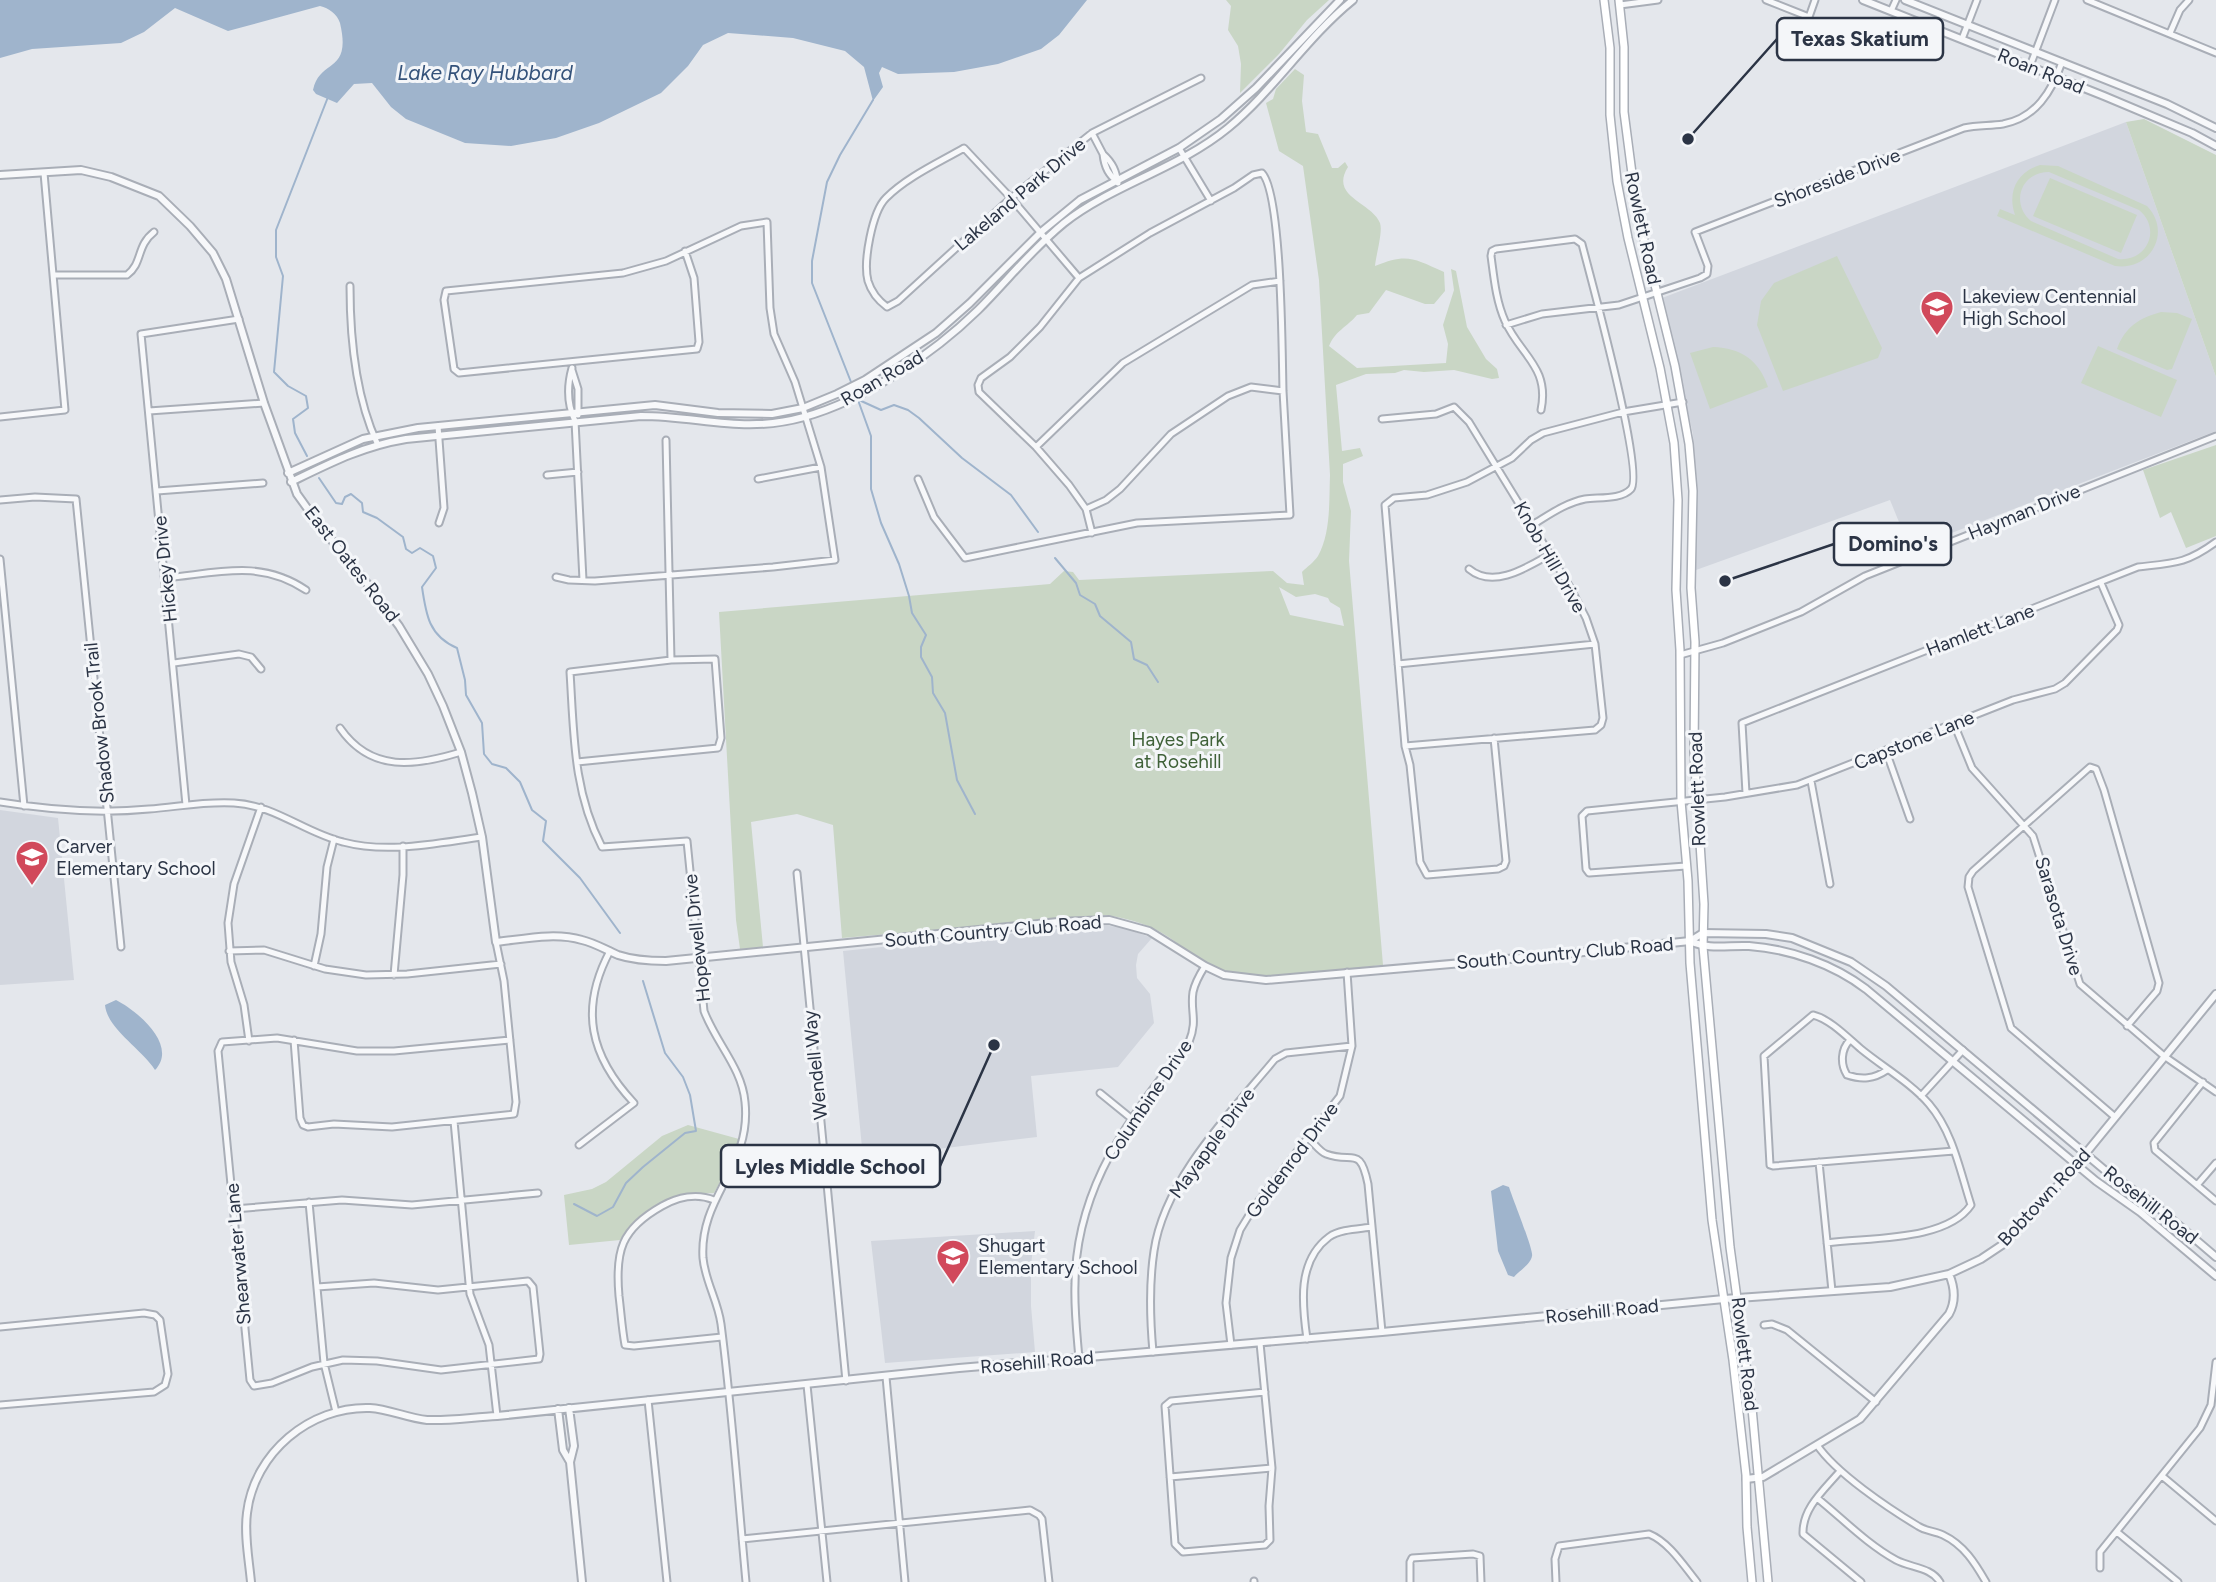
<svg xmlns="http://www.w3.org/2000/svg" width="2216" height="1582" viewBox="0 0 2216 1582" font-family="Figtree,sans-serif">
	<rect width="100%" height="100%" fill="#e4e7ec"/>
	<path fill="#d2d6de" d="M2126,122L2216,377V431L1910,549L1890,500L1696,570L1693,434L1662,298Z
		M0,810L58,818L74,980L0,985Z
		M1096,925L1122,927L1152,938L1138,954L1136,965L1137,978L1150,994L1154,1023L1118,1067L1031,1076L1037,1137L863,1158L843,951Z
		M1035,1231L1031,1265V1306L1035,1352L885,1363L871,1241Z"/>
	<path fill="#c9d6c5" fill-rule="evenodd" d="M1226,0H1329L1307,20L1279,54L1240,93L1241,64L1238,46L1228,30L1231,6Z
		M1295,69L1304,75L1302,101L1306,132L1318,134L1332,168H1338L1345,162L1348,167C1329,197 1372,202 1380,223C1383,232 1376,255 1375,266C1407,253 1413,258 1444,272L1445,291L1434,304H1425L1386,290L1369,313L1357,315C1346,328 1336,330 1329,346L1357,368L1446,363L1448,344L1443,325L1454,290L1451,269L1456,271L1467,327L1486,359L1497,369L1499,378L1492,379L1454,370L1424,372L1404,370L1395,373L1366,374L1336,385L1342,451L1360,448L1363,456L1343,464V482L1351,511L1349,561L1383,965C1337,969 1258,984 1217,968C1196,960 1181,944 1162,933C1145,923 1126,918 1106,915L842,938L833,825L797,814L751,822L763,947L740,949L736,920L719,612L1050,584L1064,571L1073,572L1079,580L1273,571L1287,583L1304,585L1302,572C1307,567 1314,562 1318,556C1331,533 1329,500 1330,475L1319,280L1303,166L1279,151L1266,103L1273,99L1276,89ZM1279,587L1296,597L1315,594L1328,598L1330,602L1340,608L1344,626L1290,615Z
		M2144,119L2216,155V377L2126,122Z
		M2040,165L2058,166L2147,206C2172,232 2151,271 2115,266L1997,216L2000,209L2015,215C2007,192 2017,172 2040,165ZM2049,172L2139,210C2162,229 2147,262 2118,259L2031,221C2010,203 2021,172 2049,172Z
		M2050,178L2137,215L2121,253L2033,216Z
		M1837,256L1882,348L1878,358L1783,391L1757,325L1761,301L1774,283Z
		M2161,312L2177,313L2192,319L2172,369L2167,370L2117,349C2125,327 2139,318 2161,312Z
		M2098,346L2177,380L2161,417L2081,383Z
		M1713,347C1741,348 1759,360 1768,387L1710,409L1690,353Z
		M2216,445V536L2186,548L2171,512L2160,518L2143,470Z
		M688,1125L739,1139L730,1165L714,1193C707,1194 699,1192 692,1193C664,1195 633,1216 620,1240L569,1245L564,1195L592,1189L606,1182L662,1136Z"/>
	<path fill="#9fb4cc" d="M0,0H1087L1059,35L1041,49L998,64L954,72L898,74L882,67L879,73L883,87L873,101L864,67L845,51L793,38L728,33L703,45L688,66L661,93L599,123L556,138L511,146L465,143L406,119L391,107L372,83L354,84L337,103L316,94L313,90C320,58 352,74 340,23C337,14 329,8 320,6L228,31L175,8L144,32L121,43L32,49L0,58Z
		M116,1000C136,1010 179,1045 155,1070C143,1050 107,1029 105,1005Z
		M1503,1185L1509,1187C1512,1197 1534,1251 1532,1256C1531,1264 1519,1271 1514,1277L1508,1275L1498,1251L1491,1191Z"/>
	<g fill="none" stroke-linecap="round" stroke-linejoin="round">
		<path stroke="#9fb4cc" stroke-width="2" d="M851,382L812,283V261L827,182L840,155L873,100
			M858,400L871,436V489L881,523L899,564L909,596L912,613L926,635L921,647V657L932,677L933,693L945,713L957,780L975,814
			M859,400L881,410L894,405L908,410L919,418L962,458L1011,495L1038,532
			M307,456L295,433L293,419L308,408L306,396L288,386L274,372L283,276L276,257V230L328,97
			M319,478L336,503L342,504L345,497L351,494L362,503L363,512L377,518L403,537L406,549L412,553L420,548L433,556L436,568L422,587C426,615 429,636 457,648L465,680L466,695L482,723L484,754L492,764L506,768L520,782L532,810L546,821L543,841L580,878L620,933
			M1055,558L1076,583L1080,595L1095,604L1100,616L1131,642L1134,659L1147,665L1158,682
			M574,1204L597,1216L613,1207L626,1183L643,1167L685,1133L696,1131L690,1095L683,1077L665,1053L643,981"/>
		<defs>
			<path id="minor" d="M1766,0L1809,17L1815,0
				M2087,0L2216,53
				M1620,5L1658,0
				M1891,11L1896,0
				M2170,33L2180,10L2189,0
				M1962,39L1977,0
				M2030,66L2055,0
				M1092,133L1103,154
				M1179,148L1211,201
				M1117,181C1108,175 1104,164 1103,154C1113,163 1116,171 1118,183
				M54,275H127C143,263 136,246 154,232
				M1079,278L1011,198L964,148C938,163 907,177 886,198C872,212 863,262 868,281C871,291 879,301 887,307L898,301L1011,198L1092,133L1201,78
				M350,286C350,338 355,395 377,443
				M1506,325L1542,314L1619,305L1700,278L1707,274L1708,266L1695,232L1964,128C1977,125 1990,126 2003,124C2036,118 2052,91 2062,62
				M572,368C567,386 567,404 575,421L583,580
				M572,370L578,389V415
				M149,411L264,403
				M0,417L65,410L44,173
				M1382,419L1436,414L1454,407L1469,422L1570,587L1586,618L1595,644L1603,718L1601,725L1595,730L1405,746
				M438,426L444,508L439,523
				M666,440L671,660
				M1036,447L1123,363L1252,285L1280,281
				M547,475L578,472
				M758,479L821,467
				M918,479L934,517L965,558L1137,523L1290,515C1288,474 1285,432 1283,391C1282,354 1282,194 1262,173L1253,175L1234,188L1150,233L1079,278L1040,327L1010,357L981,378L978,385L979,392L1036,447L1069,485L1086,509L1092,533
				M157,491L263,483
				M0,500L35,497L76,499L121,947
				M1086,509L1106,500L1120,489L1171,434L1228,396L1251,387L1283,391
				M1532,525C1549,515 1565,503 1585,499C1598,497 1621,500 1631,489C1645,473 1590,276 1582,244L1575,239L1496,249L1492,251L1491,256C1494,278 1496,301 1505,321C1520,355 1550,367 1541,410
				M0,559L24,806
				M1469,569C1493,589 1526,568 1549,555
				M556,577L569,580L595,581L773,567L835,560L821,467L795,382L774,334L770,308L767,222L741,226L666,261L623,273L446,291L444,300L454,369L459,373L697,349L699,342L694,278L685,251
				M166,578C218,573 260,559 306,590
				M1680,655L1723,643L1801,612L1865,576L2216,436
				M174,663L239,654L251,657L261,669
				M1398,664L1595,644
				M1954,724L1972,768L2033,836L2080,984L2164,1056L2216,1092
				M340,728C371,773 416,766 461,752
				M1494,738L1506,861L1504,866L1498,869L1427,875L1420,862L1410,765L1405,746L1385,505L1394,498L1427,495L1467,482L1512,458L1531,440L1543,433L1623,412L1683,402
				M1886,751L1910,819
				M577,762L718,748L721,738L715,659L671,660L570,672C574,734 573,791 602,847L687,841L704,1011C716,1043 742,1068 745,1102C752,1167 699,1196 703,1258C705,1281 718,1301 721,1324C732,1409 738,1496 746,1582
				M1811,781L1830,884
				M1746,793L1742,723L2138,567C2174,563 2186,564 2216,542
				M0,802C49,810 99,814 149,809C177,807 205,801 234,803C275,805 305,833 343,842C388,854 437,843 482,837
				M186,805L141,334L239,319
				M1686,866L1589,873L1586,869L1582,816L1587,811L1725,797L1797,785L2013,700L2055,689L2065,683L2117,630L2119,625L2101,583
				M797,873L846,1381
				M229,951L264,950L325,969L366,975L407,974L501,964
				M314,966L321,934L327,867L334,839
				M394,975L403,875V846
				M294,1040L300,1118L303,1125L308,1127L334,1124L392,1127L514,1114L516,1102L504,981L496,942
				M1850,1040C1841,1049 1840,1064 1847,1075C1862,1080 1874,1079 1887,1070
				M249,1041L244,1005L231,962L228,923L234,884L261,807
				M2203,1082L2154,1143L2155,1150L2216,1201
				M1100,1093L1132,1119
				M1921,1096L1963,1050
				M2115,1117L2011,1028L1968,887L1969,877L1973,871L2090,767L2096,769L2104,790L2159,983L2157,991L2127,1026
				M454,1121L470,1294L489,1345L497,1416
				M1308,1138C1314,1143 1320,1152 1326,1154C1353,1164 1360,1145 1368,1184L1382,1332
				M579,1145L634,1103C590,1056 579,1009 610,951
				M1819,1162L1832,1291
				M2197,1185L2216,1163
				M714,1200C697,1193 678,1197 662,1206C621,1229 615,1251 619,1296C621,1312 622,1329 625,1345L634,1346L722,1337
				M309,1202L324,1363L336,1412
				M234,1209L342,1200L412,1205L538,1193
				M1827,1243C1867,1237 1946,1242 1971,1205C1960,1171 1953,1132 1929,1104C1911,1083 1883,1067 1861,1049C1848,1038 1830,1019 1813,1015L1764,1056L1770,1165L1773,1166L1954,1151
				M317,1287L374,1283L438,1290L528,1281L533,1287L540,1354L539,1359L441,1370L377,1361L343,1360L312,1367L272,1383L254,1386L250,1380L218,1051L222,1042L277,1038L357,1051H394L510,1040
				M1764,1325L1772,1324L1787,1330L1876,1402
				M0,1327L144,1313L155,1315L160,1320L168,1374L165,1385L154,1392L0,1405
				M1307,1339C1302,1304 1297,1261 1329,1237C1340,1229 1359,1229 1372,1227
				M1260,1343L1272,1468L1269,1506L1270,1540L1265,1545L1183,1552L1175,1544L1165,1406L1171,1401L1265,1392
				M1231,1345L1226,1303L1231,1258L1240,1230L1254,1207L1340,1096L1352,1046L1347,972
				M1153,1352C1150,1319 1149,1284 1154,1251C1164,1180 1231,1112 1275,1059L1286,1053L1352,1046
				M1079,1359C1077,1334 1074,1309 1075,1284C1076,1185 1131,1116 1189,1042C1198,1020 1190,1011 1193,992C1195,982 1200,974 1205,966
				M886,1377L905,1582
				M807,1385L827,1582
				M648,1400L667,1582
				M1817,1445C1836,1473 1888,1508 1918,1526C1925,1531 1935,1531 1943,1535C1964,1545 1975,1563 1986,1582
				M1840,1471C1825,1489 1802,1508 1803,1534L1861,1582
				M2162,1476L2216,1521
				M1170,1477L1272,1468
				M1817,1498C1843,1519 1867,1544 1896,1560C1911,1568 1931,1567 1940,1582
				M2117,1532L2178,1582
				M742,1539L1030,1510L1039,1515L1042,1519L1049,1582
				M2100,1568V1552L2200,1428L2211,1405L2216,1362
				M1254,1581V1582
				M1410,1582V1562L1412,1558L1473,1554L1480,1556L1481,1582
				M1556,1582L1555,1559L1559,1546L1649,1534C1669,1542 1684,1566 1697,1582"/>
			<path id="tertiary" d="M1863,0L2104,96L2192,133L2216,146
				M1905,0L2167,104L2216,128
				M0,175L81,170L111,177L159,196L190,226L213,253L226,279L264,403L297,494L320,526L363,578L399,626L428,674L443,706L461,752L472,793L482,837L496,942C524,939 555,932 582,940C595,943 606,950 618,955C633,960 650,961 666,961L1058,922L1109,920L1149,931L1205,966L1224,975L1266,980L1565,954L1690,941L1703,933L1766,934L1792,938L1851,962L1886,986L2107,1172L2155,1205L2216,1257
				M288,473L363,439L418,428L655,405L718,413L772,414L803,408L837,394L865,380L936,333L970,303L1041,232L1080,200L1179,148L1221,119L1256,88L1340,0
				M291,482C330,463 363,446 406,439L641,416C700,416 743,434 804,417C865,400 933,354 978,310C1007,281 1032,249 1064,223C1114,184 1178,169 1228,128C1274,90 1307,37 1353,0
				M1690,941C1709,950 1728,945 1749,946C1790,949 1833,964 1866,989L2096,1181L2140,1212L2216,1276
				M569,1408L574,1446L570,1462L582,1582
				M558,1409L563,1450L570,1462
				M1746,1479L1763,1477L1860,1419L1949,1314C1956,1301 1955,1288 1949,1274L1981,1259L2002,1245L2018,1230L2077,1164L2216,994
				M251,1582C249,1560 244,1535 247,1513C254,1453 310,1406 370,1408C389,1409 407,1418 427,1420C450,1421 474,1417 497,1416L959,1368L1382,1332L1724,1299L1890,1287L1949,1274"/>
			<path id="secondary" d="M1604,0L1610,48V115L1617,181L1628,238L1660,368L1674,443L1678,500L1676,590L1680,650L1681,801L1688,881L1690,963L1712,1220L1733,1360L1746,1475L1747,1527L1752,1582
				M1619,0L1624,47V112L1637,212L1675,366L1689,444L1693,491L1691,588L1695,642L1694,752L1704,904L1703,947L1730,1247L1752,1408L1768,1582"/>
		</defs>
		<use href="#minor" stroke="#a9aeb7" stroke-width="9"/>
		<use href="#tertiary" stroke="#a9aeb7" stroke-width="10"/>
		<use href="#secondary" stroke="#a9aeb7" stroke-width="10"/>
		<use href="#minor" stroke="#f7f8fa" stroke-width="5"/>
		<use href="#tertiary" stroke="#f7f8fa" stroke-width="6"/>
		<use href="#secondary" stroke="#fff" stroke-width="7"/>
	</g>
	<defs>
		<symbol id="school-pin" viewBox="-11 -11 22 30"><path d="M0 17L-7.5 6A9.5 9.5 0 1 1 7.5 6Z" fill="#d1495b" stroke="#f4f6f9"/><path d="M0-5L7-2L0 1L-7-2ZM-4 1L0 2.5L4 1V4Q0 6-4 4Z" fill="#fff"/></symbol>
	</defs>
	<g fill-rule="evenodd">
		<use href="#school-pin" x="1918" y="288" width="38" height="52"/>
		<use href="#school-pin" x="13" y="838" width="38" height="52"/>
		<use href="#school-pin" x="934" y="1237" width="38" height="52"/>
	</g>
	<g text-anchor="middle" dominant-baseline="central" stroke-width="6" stroke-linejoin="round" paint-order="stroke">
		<g font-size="19" fill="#2b3445" stroke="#f4f6f9">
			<text transform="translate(2041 71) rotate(22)">Roan Road</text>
			<text transform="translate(1837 178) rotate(-21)">Shoreside Drive</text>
			<text transform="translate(1020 194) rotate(-40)">Lakeland Park Drive</text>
			<text transform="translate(1643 228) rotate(78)">Rowlett Road</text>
			<text transform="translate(882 378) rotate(-30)">Roan Road</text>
			<text transform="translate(2024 512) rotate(-22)">Hayman Drive</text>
			<text transform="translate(1550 557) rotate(60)">Knob Hill Drive</text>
			<text transform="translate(352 564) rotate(52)">East Oates Road</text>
			<text transform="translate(165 569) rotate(-96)">Hickey Drive</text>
			<text transform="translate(1980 630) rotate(-21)">Hamlett Lane</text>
			<text transform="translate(99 723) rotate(-96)">Shadow Brook Trail</text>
			<text transform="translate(1914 740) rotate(-22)">Capstone Lane</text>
			<text transform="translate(1697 789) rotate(-92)">Rowlett Road</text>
			<text transform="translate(2059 916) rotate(73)">Sarasota Drive</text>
			<text transform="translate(993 931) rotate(-5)">South Country Club Road</text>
			<text transform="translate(697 938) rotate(-96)">Hopewell Drive</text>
			<text transform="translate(1565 953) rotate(-5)">South Country Club Road</text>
			<text transform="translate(815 1065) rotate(-96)">Wendell Way</text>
			<text transform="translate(1148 1100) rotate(-56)">Columbine Drive</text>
			<text transform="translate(1212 1143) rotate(-54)">Mayapple Drive</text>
			<text transform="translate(1292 1160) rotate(-53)">Goldenrod Drive</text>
			<text transform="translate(2044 1197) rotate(-47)">Bobtown Road</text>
			<text transform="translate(2151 1205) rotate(38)">Rosehill Road</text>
			<text transform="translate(238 1254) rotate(-95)">Shearwater Lane</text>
			<text transform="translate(1602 1311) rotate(-6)">Rosehill Road</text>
			<text transform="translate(1745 1354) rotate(83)">Rowlett Road</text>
			<text transform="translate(1037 1362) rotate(-5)">Rosehill Road</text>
		</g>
		<g font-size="19" fill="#2b3445" stroke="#f4f6f9" text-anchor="start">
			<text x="1962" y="296">Lakeview Centennial<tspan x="1962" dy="22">High School</tspan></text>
			<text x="56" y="846">Carver<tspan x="56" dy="22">Elementary School</tspan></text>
			<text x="978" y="1245">Shugart<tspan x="978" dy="22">Elementary School</tspan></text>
		</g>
		<g font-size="19" fill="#3f6138" stroke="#f4f6f9">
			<text x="1178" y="739">Hayes Park<tspan x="1178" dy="22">at Rosehill</tspan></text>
		</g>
		<g font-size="21" font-style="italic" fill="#34527a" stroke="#f4f6f9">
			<text x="485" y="72">Lake Ray Hubbard</text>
		</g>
	</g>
	<path fill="none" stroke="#2b3445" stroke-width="2.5" d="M1688 139L1777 39M1725 581L1834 544M994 1045L940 1166"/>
	<g fill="#2b3445" stroke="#f4f6f9" stroke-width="2.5">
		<circle cx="1688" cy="139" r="7"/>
		<circle cx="1725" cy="581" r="7"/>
		<circle cx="994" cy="1045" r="7"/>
	</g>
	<g fill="#f4f6f9" stroke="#2b3445" stroke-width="2.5">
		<rect x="1777" y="18" width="166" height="42" rx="7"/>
		<rect x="1834" y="523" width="117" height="42" rx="7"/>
		<rect x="721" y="1145" width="219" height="42" rx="7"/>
	</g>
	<g font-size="21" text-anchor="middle" font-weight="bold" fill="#2b3445">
		<text x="1860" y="46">Texas Skatium</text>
		<text x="1893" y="551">Domino's</text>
		<text x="830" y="1174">Lyles Middle School</text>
	</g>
</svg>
